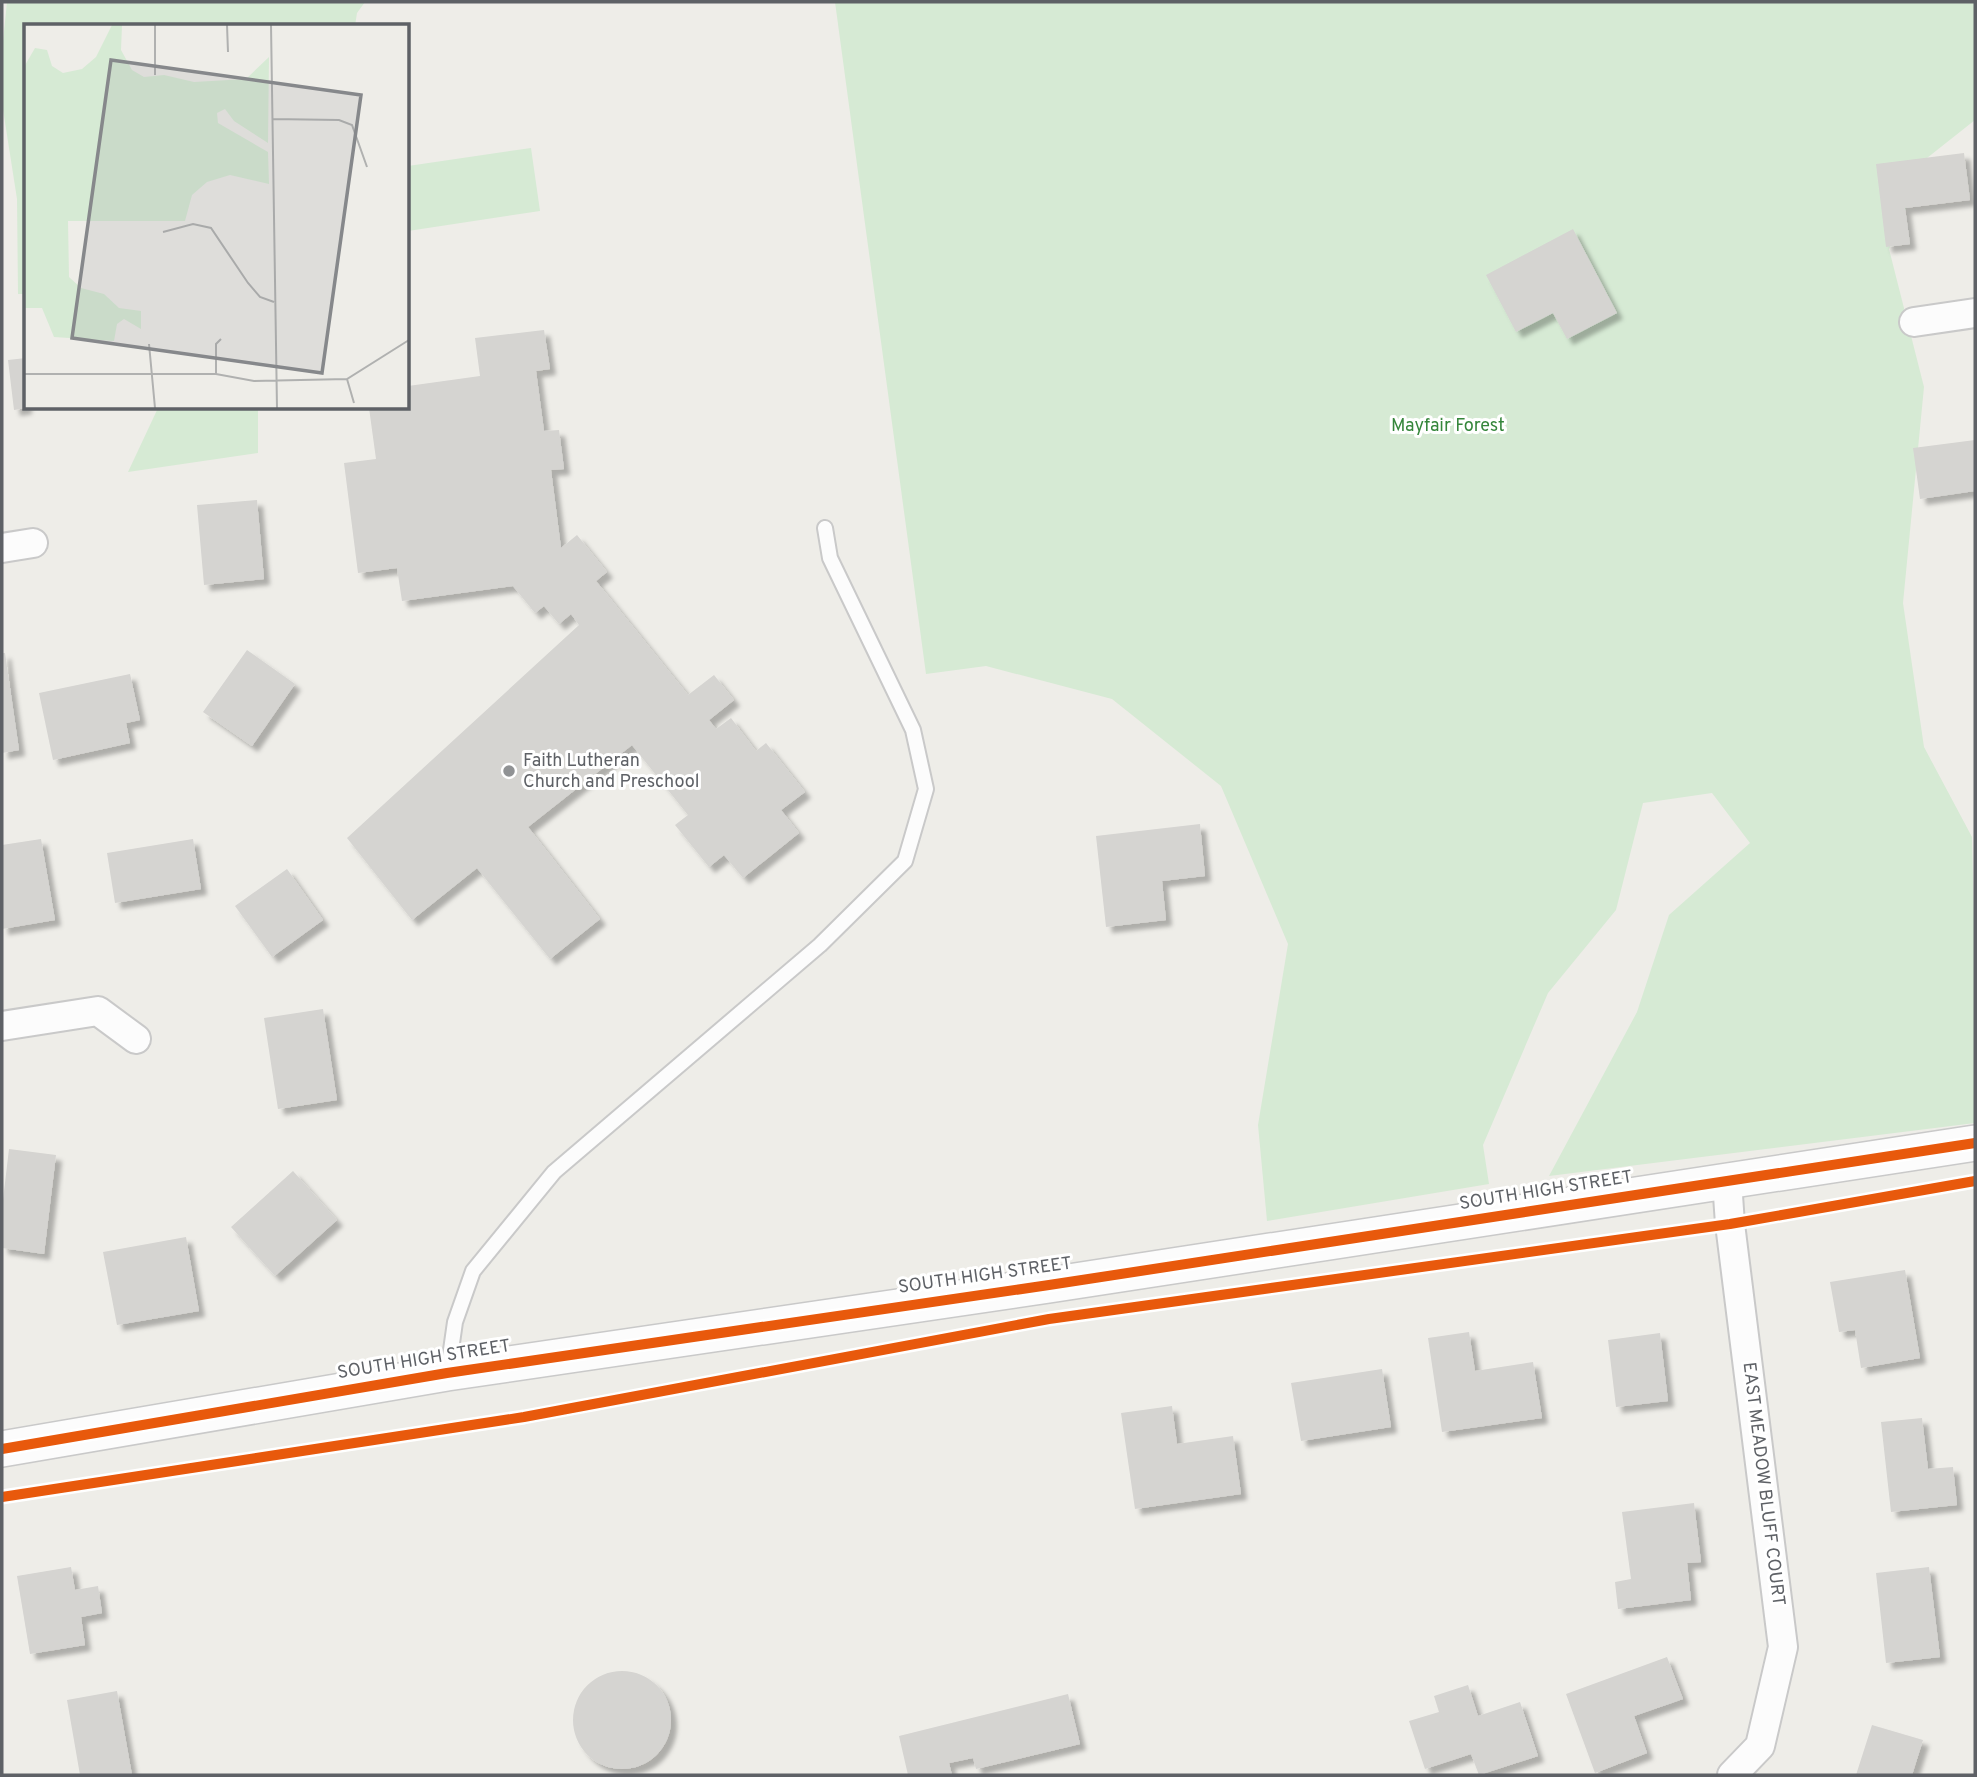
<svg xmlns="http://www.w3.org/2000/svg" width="1977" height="1777" viewBox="0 0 1977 1777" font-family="Overpass,sans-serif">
	<defs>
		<filter id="shadow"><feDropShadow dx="6" dy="6" stdDeviation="2" flood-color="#0004"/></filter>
	</defs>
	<rect width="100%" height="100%" fill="#eeede8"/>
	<path fill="#d6ead4" d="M7,2H365L357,13L355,26H26V294H18L17,199L2,103V51Z
		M835,2H1975V120L1927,158L1889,249L1924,387L1903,603L1924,747L1972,837L1975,960V1123L1549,1176L1637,1012L1669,915L1750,843L1712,793L1643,803L1616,910L1548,993L1483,1145L1489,1184L1267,1221L1258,1125L1288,944L1221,786L1112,699L986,666L926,674Z
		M531,148L540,211L408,231V166Z
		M158,408H258V453L128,472Z"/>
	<path fill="#d5d4d1" filter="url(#shadow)" d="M1964,153L1970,200L1905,208L1910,244L1886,247L1876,164Z
		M1573,229L1617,313L1567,339L1553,313L1516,332L1486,275Z
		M544,330L550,369L536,371L544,431L559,430L564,469L551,470L561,548L577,535L607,572L596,581L688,695L714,675L734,700L709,720L716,729L731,718L756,751L766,743L805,792L781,810L799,833L743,878L724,855L709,867L675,825L688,815L632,745L528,827L600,919L550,959L477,868L412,920L347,838L579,625L571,614L559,624L544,606L535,613L513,586L402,601L397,568L358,573L344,463L376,459L369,408H408V386L480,376L475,338Z
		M26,358V408L14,410L8,360Z
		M1975,440V491L1920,499L1913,448Z
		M257,500L264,579L204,585L197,505Z
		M247,650L295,684L252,746L203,712Z
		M2,653H5L19,750L2,753Z
		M130,674L140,720L126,723L130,743L53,760L39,693Z
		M1200,824L1205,876L1162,881L1166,920L1106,927L1096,836Z
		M41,839L55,920L2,929V845Z
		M193,839L201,889L115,903L107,853Z
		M287,869L323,920L272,957L235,906Z
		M323,1009L337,1100L278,1109L264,1018Z
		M9,1149L56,1155L44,1254L2,1248V1208Z
		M293,1171L337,1220L275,1276L231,1227Z
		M186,1237L199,1311L117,1325L103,1252Z
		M1905,1270L1920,1358L1861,1368L1855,1330L1839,1332L1830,1282Z
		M1469,1332L1475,1371L1533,1362L1542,1418L1442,1432L1428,1338Z
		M1660,1333L1668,1401L1616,1407L1608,1340Z
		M1382,1369L1391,1427L1301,1441L1291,1383Z
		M1172,1406L1177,1444L1233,1436L1241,1494L1135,1509L1121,1413Z
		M1922,1418L1928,1469L1953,1467L1957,1505L1891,1512L1881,1422Z
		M1694,1503L1701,1562L1687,1563L1691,1600L1618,1609L1615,1582L1631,1579L1622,1512Z
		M71,1567L75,1590L98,1586L102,1613L81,1617L85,1645L30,1654L17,1576Z
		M1929,1567L1940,1657L1886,1663L1876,1573Z
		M1667,1657L1683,1699L1634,1716L1647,1753L1595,1773L1566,1694Z
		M573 1720a49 49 0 1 1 98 0a49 49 0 1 1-98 0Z
		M1468,1685L1478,1716L1520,1702L1538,1756L1479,1775L1471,1754L1425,1769L1409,1721L1439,1712L1434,1696Z
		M117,1691L132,1775H80L67,1700Z
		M1068,1694L1080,1744L976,1769L973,1758L949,1763L952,1775H908L899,1736Z
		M1872,1725L1923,1740L1912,1775H1856Z"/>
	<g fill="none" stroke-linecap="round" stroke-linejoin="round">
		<defs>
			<path id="service" d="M448,1371L455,1322L473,1271L554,1172L820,945L905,861L926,789L913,730L830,558L825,528"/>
			<path id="minor" d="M1914,322L1975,313
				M2,548L33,543
				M2,1026L98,1011L136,1039
				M1727,1181L1730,1224L1783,1647L1760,1746L1732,1775"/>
			<path id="tertiary" d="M2,1449L447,1373L1049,1285L1975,1143"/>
		</defs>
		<use href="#service" stroke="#c9c9c9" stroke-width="18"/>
		<use href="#minor" stroke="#c9c9c9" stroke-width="32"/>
		<use href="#tertiary" stroke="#c9c9c9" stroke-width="38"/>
		<use href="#service" stroke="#fcfcfc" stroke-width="14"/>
		<use href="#minor" stroke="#fcfcfc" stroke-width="28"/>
		<use href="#tertiary" stroke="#fcfcfc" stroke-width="35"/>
		<defs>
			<path id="cycleway" d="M2,1449L447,1373L1049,1285L1975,1143
				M2,1497L524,1417L1049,1319L1730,1224L1975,1181"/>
		</defs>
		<use href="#cycleway" stroke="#fff" stroke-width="15"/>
		<use href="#cycleway" stroke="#e8590c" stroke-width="10"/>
	</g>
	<circle fill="#909294" stroke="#fff" stroke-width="2.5" cx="509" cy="771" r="7"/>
	<g text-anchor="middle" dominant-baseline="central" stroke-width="6" stroke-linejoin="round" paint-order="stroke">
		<g font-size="18" fill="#35863b" stroke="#fff">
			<text x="1448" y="426">Mayfair Forest</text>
		</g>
		<g font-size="18" fill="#5e6166" stroke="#fff" text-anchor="start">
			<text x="523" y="761">Faith Lutheran<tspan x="523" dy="21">Church and Preschool</tspan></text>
		</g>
		<g font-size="18" fill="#5e6166" stroke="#fff">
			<text transform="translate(1546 1191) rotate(-9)">SOUTH HIGH STREET</text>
			<text transform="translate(985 1276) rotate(-8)">SOUTH HIGH STREET</text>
			<text transform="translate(424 1360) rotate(-9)">SOUTH HIGH STREET</text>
			<text transform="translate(1763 1484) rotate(83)">EAST MEADOW BLUFF COURT</text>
		</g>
	</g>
	<g transform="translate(24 24)">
		<rect width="385" height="385" fill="#eeede8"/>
		<path d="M88,1H98L97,26L108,46L120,53L140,51L170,58L222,55L245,33L244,119L210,97L201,85L193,89L194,99L244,128L245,160L206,151L183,158L168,171L161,197H44L45,253L57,264L80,270L95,284L117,287V305L100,295L93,300L90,317L30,313L18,284H0V43L11,24L23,26L28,42L39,49L58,45L72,33Z" fill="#d6ead4"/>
		<path fill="none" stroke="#b0b1b0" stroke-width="2" d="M131,1V51M203,1L204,28M247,1L253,384M248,95L315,96L328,101L343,143M139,208L169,200L187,204L224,259L236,273L250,278M125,320L131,384M0,350H192L230,357L323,355L385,316M192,350V320L197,315M323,355L330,379"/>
		<path fill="#86888b" fill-opacity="0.15" stroke="#86888b" stroke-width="3.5" d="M87,36L337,71L298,349L48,314Z"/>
		<rect width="385" height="385" fill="none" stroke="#5e6166" stroke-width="3.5"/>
	</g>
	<rect width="1977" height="1777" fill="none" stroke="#5e6166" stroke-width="7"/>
</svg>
